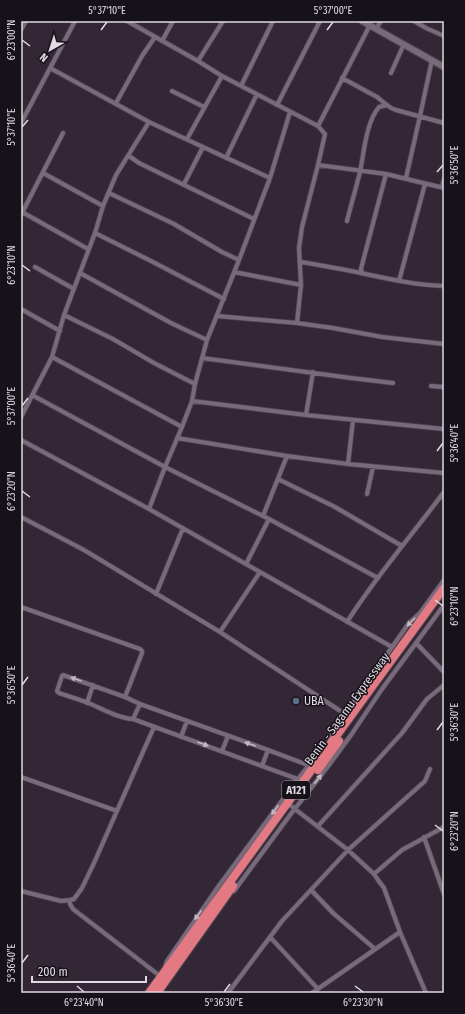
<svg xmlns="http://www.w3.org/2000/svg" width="465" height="1014" viewBox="0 0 465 1014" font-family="'Fira Sans Condensed',sans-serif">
	<rect width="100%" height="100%" fill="#332736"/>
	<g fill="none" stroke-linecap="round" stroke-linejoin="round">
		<defs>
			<path id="street" d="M127,21L198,61L222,76L318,126L325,134L318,165L302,227L299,248L301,285L297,323
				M414,21L426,28L444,36
				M376,29L381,21
				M21,30L26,21
				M162,41L173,21
				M198,61L223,21
				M50,68L149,122L270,178
				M391,73L404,44
				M342,78L377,97L387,105
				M241,86L273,21
				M172,91L204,107
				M116,103L142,56L155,37
				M277,105L320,21
				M21,123L75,21
				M318,126L370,25
				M187,139L222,76
				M129,156L139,163L254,219
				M226,158L257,94
				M318,165L386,174L444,188
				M43,173L103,206
				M406,178L420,116L432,60
				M184,184L203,147
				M442,187L444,179
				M109,193L174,224L222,252L239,260
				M22,212L88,249
				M21,215L63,133
				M347,221C351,205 356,188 360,172C364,153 366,122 379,107L387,105L391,108L396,110L444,123
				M95,233L151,261L224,299
				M300,262C321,265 341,269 361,273C389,279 416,285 444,286
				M35,267L74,289
				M234,272L301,285
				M80,273L171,323L207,340
				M362,273L361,269L362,265L386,174
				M399,281L425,184
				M21,309L60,331
				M64,315L113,339L154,363L195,384
				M217,316L297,323L333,328L382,337L444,344
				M52,357L182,427
				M202,358L351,378L393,383
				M431,386L444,387
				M32,395L165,467L269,519L378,578
				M192,401L306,415L444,429
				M306,415L313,372
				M21,417L52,357L64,315L95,233L103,206L116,175L149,122
				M177,438L287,456L348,464L444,473
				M21,440L149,509L392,647
				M348,464L353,420
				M278,479L335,507L402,546
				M367,494L373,467
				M149,509L165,467L182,427L192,401L195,384L207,340L239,260L270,178L290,112
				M263,516L287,456
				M21,517L84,550L220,632L345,714
				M246,564L269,519
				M156,594L183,528
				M21,607L140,649L142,651V653L125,697
				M347,622C376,576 412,535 444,492
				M220,632L260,572
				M416,643L444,672
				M87,703L93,685
				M133,719L140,704
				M181,737L187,721
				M329,740L345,714L409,623L420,613L444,580
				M222,751L228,736
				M262,766L268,750
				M21,777L117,811
				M303,781L133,719C117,718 101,708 86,702C77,699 68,696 59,693L57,691L62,676L63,675L125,697L140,704L268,750L313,767
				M291,806L348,850L374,874L378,880L384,888L400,932L426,993
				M318,826L402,733L427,699L444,685
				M424,837L444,894
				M374,874L402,850L444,827
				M311,890L333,913L375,949
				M21,891L61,901L70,900L74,899L77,895L82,888L94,863L154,727
				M234,891L290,815L329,765L351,735L382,689L444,605
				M70,900V904L73,909L160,976
				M270,937L318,989
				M165,967L167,961L218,887L298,779L321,750
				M228,993L282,921L348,850L425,781L430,769
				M312,993L400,932"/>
			<path id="secondary" d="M362,21L444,67"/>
			<path id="highway" d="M318,770L339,741
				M149,993L444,588
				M157,993L233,886"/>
		</defs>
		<use href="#street" stroke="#4e4450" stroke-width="5.5"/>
		<use href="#secondary" stroke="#4e4450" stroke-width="8"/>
		<use href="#highway" stroke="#4e4450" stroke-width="10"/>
		<use href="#street" stroke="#786a7b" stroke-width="4"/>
		<use href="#secondary" stroke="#786a7b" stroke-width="6"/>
		<use href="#highway" stroke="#e37a83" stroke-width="8"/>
	</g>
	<defs><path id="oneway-solid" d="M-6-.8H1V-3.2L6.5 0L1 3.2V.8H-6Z"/></defs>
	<g fill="#c2b8c4">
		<use href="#oneway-solid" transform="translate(411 622) rotate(134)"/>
		<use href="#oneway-solid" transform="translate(76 679) rotate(-161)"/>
		<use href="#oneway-solid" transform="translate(203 744) rotate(20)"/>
		<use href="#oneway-solid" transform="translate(250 744) rotate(-161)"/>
		<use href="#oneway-solid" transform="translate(318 779) rotate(-52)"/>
		<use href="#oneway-solid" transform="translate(275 810) rotate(126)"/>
		<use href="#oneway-solid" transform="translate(198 915) rotate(126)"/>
	</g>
	<path fill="none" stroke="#e1d9e3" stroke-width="1.5" d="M101,30L107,22M327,30L333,22M22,40L30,46M22,127L28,120M437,172L443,165M22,265L30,271M22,406L28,398M437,451L443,443M22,491L30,497M435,600L443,606M22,685L28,677M437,730L443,722M435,825L443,831M22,963L28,955M77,986L84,992M355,986L363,992M224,992L230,984"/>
	<circle fill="#5c6f8a" stroke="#171219" stroke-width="1.5" cx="296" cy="701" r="4"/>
	<g text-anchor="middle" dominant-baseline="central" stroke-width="3" stroke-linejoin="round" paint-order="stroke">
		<rect fill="#171219" stroke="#a49da6" stroke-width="1" x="282" y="781" width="28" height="18" rx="3"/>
		<g font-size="11" font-weight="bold" fill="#e1d9e3">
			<text x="296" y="790">A121</text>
		</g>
		<g font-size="12" fill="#e1d9e3" stroke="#171219" text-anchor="start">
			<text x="304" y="701">UBA</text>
		</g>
		<g font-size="12" fill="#e1d9e3" stroke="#171219">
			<text transform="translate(347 709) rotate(-54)">Benin - Sagamu Expressway</text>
		</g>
	</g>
	<rect width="465" height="1014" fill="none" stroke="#171219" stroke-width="44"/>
	<g transform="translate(50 50) rotate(219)" stroke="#171219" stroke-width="3" paint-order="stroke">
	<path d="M0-3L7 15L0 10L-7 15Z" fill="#e1d9e3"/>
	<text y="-6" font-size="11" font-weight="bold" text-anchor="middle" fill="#e1d9e3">N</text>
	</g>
	<path d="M32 976v6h114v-6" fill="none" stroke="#e1d9e3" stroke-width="2"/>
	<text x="38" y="976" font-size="12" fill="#e1d9e3" stroke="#171219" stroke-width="3" paint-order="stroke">200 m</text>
	<rect x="22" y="22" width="421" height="970" fill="none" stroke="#e1d9e3" stroke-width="1.5"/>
	<g font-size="10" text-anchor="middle" fill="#e1d9e3">
		<text x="107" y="14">5°37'10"E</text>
		<text x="333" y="14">5°37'00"E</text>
		<text transform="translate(11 40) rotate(-90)" y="4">6°23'00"N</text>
		<text transform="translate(11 127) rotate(-90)" y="4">5°37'10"E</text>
		<text transform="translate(454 165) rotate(-90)" y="4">5°36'50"E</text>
		<text transform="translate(11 265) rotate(-90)" y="4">6°23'10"N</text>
		<text transform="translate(11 406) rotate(-90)" y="4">5°37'00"E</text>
		<text transform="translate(454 443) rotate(-90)" y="4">5°36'40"E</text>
		<text transform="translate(11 491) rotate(-90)" y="4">6°23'20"N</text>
		<text transform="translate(454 606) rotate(-90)" y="4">6°23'10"N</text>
		<text transform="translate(11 685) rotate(-90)" y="4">5°36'50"E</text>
		<text transform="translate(454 722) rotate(-90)" y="4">5°36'30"E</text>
		<text transform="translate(454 831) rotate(-90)" y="4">6°23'20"N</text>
		<text transform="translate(11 963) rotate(-90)" y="4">5°36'40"E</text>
		<text x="84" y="1006">6°23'40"N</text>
		<text x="224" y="1006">5°36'30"E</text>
		<text x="363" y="1006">6°23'30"N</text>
	</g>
</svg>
